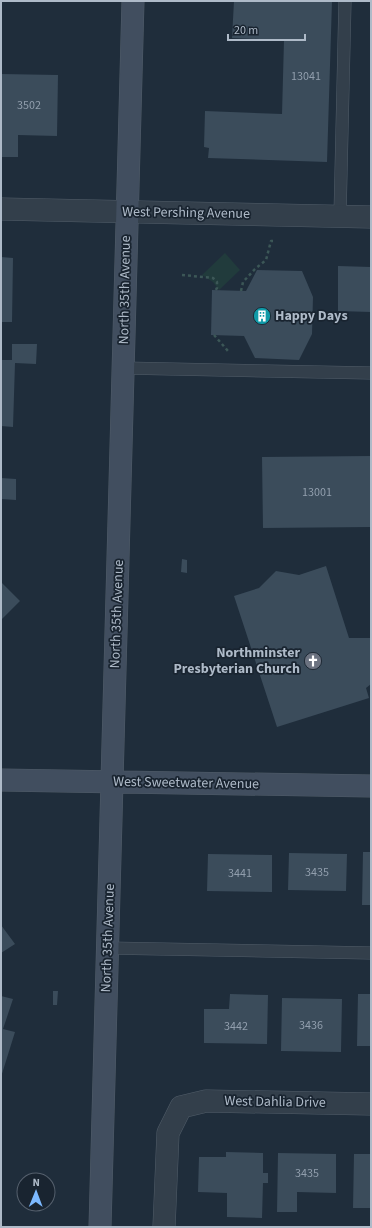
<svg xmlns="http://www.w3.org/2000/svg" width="372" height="1228" viewBox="0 0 372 1228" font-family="'Source Sans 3',sans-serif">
	<rect width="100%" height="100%" fill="#1f2d3b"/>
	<path fill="#213b3c" d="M225,253L240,270L219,290L213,282L202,275Z"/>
	<path fill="#3b4c5b" d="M234,1H332L327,162L208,158L209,148L204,147L205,111L282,114L284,40L232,38Z
		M1,74L58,75L57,136L18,135V157H1Z
		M1,257L13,258L12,322H1Z
		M338,266L371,267V312L338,311Z
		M257,270L302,271L313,297L312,334L299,360L255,358L244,336L211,335L212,290L246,291Z
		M12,344H37L36,364L15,363L13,427L1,426V360H12Z
		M371,456V527L263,528L262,457Z
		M1,478L16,479V500L1,499Z
		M182,559L187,560V573L181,572Z
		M326,566L349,638H371V684L366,688L369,698L277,727L234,596L259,588L276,571L299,575Z
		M1,582L20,601L1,620Z
		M363,852H371V905H362Z
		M289,853L347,854L346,891L288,890Z
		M208,854L272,855V892L207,891Z
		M1,925L15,944L1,953Z
		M53,991H58L57,1005H53Z
		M230,994L268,995L267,1044L204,1043V1009H229Z
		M358,994H371V1046H357Z
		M1,996L13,999L3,1029L15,1032L1,1077Z
		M282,998L342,999L341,1052L281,1051Z
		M226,1152L263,1153V1173H268V1183H263L262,1218L227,1217V1193L198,1192L199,1157H226Z
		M278,1153L336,1154V1193L297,1192V1212H277Z
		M354,1154H371V1208H353Z"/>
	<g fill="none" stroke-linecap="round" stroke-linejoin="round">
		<defs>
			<path id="lane" d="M340,216L345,1
				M123,368L371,373
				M107,948L371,953"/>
			<path id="street" d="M1,209L371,217
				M164,1227L168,1133L181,1107L206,1101L371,1104"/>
			<path id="secondary" d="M1,780L371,786
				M100,1227L133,1"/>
		</defs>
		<use href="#lane" stroke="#515d69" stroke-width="13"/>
		<use href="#street" stroke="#515d69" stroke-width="23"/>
		<use href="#secondary" stroke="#515d69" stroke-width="23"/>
		<path stroke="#3c5757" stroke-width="2.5" stroke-dasharray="3 3" stroke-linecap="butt" d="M182,275L213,278L217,282V288L215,291
			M241,291L243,282L255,269L266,260L271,241H273
			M214,335L228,351"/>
		<use href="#lane" stroke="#333f4b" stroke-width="12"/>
		<use href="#street" stroke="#333f4b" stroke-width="22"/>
		<use href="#secondary" stroke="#414e5f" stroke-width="22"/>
	</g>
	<defs>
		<symbol id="building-disc" viewBox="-11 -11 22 22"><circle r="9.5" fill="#0f9aa8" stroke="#192430"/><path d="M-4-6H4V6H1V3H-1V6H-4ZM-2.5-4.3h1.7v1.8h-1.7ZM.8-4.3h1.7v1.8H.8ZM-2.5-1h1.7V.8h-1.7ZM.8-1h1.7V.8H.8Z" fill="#fff"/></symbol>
		<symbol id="church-disc" viewBox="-11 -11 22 22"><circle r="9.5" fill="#6b7280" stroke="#192430"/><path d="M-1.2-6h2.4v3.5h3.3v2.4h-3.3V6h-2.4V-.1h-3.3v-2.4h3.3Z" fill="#fff"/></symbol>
	</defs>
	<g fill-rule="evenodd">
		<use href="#building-disc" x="252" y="306" width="20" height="20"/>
		<use href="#church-disc" x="303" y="651" width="20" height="20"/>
	</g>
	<g text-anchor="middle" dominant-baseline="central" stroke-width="3.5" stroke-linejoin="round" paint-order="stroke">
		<g font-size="12" fill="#919ead">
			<text x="306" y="76">13041</text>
			<text x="29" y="105">3502</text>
			<text x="317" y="492">13001</text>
			<text x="317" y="872">3435</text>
			<text x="240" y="873">3441</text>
			<text x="311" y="1025">3436</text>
			<text x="236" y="1026">3442</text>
			<text x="307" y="1173">3435</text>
		</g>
		<g font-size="14" fill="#aebac8" stroke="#192430">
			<text transform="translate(186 213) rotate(1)">West Pershing Avenue</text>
			<text transform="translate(125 290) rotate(-89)">North 35th Avenue</text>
			<text transform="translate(117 614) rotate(-88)">North 35th Avenue</text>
			<text transform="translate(186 783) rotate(1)">West Sweetwater Avenue</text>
			<text transform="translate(108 938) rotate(-88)">North 35th Avenue</text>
			<text transform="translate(275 1102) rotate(1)">West Dahlia Drive</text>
		</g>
		<g font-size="14" font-weight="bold" fill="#aebac8" stroke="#192430" text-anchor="start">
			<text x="275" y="316">Happy Days</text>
			<text x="300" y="653" text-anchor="end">Northminster<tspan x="300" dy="16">Presbyterian Church</tspan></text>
		</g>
	</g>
	<rect width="372" height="1228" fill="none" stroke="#aebac8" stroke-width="4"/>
	<g transform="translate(36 1192) rotate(1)"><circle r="19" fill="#192430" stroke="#55606d"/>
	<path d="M0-3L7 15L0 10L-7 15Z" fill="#7cb9ff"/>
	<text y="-6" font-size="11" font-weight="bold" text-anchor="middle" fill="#aebac8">N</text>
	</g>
	<path d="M228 34v6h77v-6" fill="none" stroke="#aebac8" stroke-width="2"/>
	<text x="234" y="34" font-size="12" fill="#aebac8" stroke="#192430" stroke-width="3" paint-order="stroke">20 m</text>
</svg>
